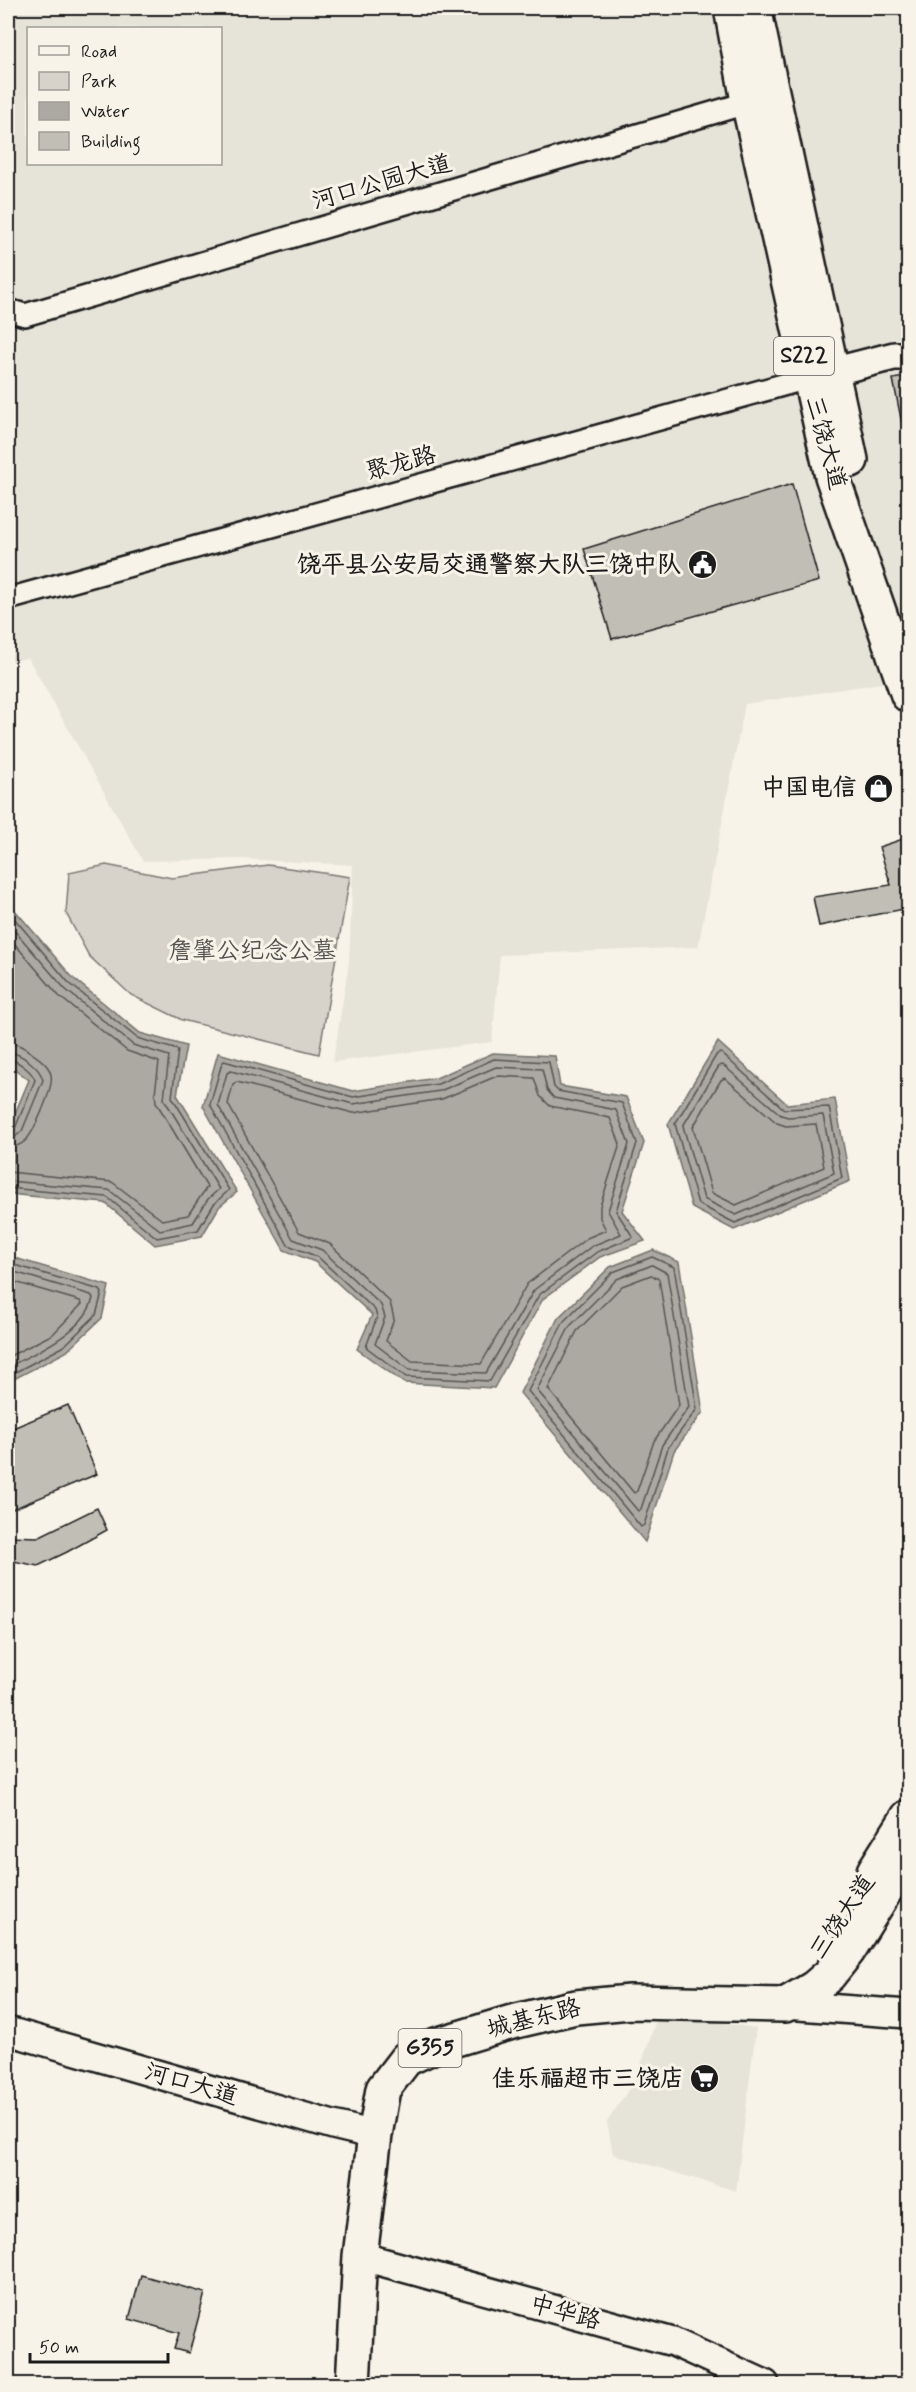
<svg xmlns="http://www.w3.org/2000/svg" width="916" height="2392" viewBox="0 0 916 2392" font-family="Mynerve,'LXGW WenKai TC',sans-serif">
	<rect width="100%" height="100%" fill="#f7f3e8"/>
	<filter id="ink" filterUnits="userSpaceOnUse"><feTurbulence type="fractalNoise" baseFrequency=".0167" numOctaves="2"/><feDisplacementMap in="SourceGraphic" scale="12" xChannelSelector="R" yChannelSelector="G"/><feConvolveMatrix kernelMatrix="1 2 1 2 8 2 1 2 1" color-interpolation-filters="sRGB"/></filter>
	<g filter="url(#ink)">
		<path fill="#e6e3d9" fill-rule="evenodd" d="M8,8H908V679L745,704L698,947L500,955L492,1042L333,1062L349,962L353,865L241,859L143,861L28,658L8,662ZM28,28H220V164H28Z
			M658,2014L756,2028L736,2191L613,2154L607,2122L637,2077Z"/>
		<path fill="#d7d3cb" stroke="#7a7874" stroke-width="1.5" d="M106,865L172,878L268,865L350,877L319,1054L182,1020L131,995L89,956L66,913L69,873Z"/>
		<path fill="#aca9a2" stroke="#72716c" stroke-width="1.5" d="M8,902L73,978L140,1033L186,1046L177,1095L237,1192L219,1207L202,1236L155,1245L105,1203L8,1194V1130L29,1080L8,1064Z
			M718,1042L787,1104L835,1099L850,1181L734,1230L692,1208L668,1124Z
			M218,1053L353,1091L436,1078L493,1053L555,1056L560,1086L626,1097L644,1143L622,1211L645,1241L600,1257L543,1299L494,1388L404,1383L357,1349L372,1315L315,1262L284,1250L203,1106Z
			M653,1250L679,1262L703,1412L674,1451L645,1542L520,1393L558,1318L610,1267Z
			M8,1256L109,1286L102,1318L66,1352L8,1382Z"/>
		<g fill="none" stroke-linecap="round" stroke-linejoin="round">
			<path stroke="#565452" stroke-width="1.5" d="M8,911L69,983L137,1038L178,1050L172,1097L229,1190L214,1204L198,1230L157,1238L107,1197L8,1188
				M8,923L65,989L133,1045L169,1056L164,1099L219,1189L208,1199L193,1223L160,1230L109,1190L8,1181
				M8,936L59,996L127,1051L159,1062L155,1093L156,1102L207,1187L188,1215L162,1220L112,1182L8,1172
				M8,1043C18,1043 25,1048 33,1054C41,1060 49,1065 51,1075C54,1087 34,1133 25,1141C20,1146 14,1147 8,1147
				M8,1052C21,1053 40,1067 43,1080L22,1131L15,1137L8,1138
				M721,1053L784,1109L829,1107L842,1178L735,1223L698,1204L675,1124L717,1054Z
				M8,1059C17,1060 32,1071 35,1080L16,1126L8,1131
				M494,1059L549,1062L554,1087L558,1091L622,1103L637,1143L616,1211L633,1237L597,1252L539,1295L490,1381L406,1377L366,1347L377,1317L375,1310L318,1257L288,1245L210,1104L222,1063L224,1061L353,1097L438,1084Z
				M723,1065L781,1115L788,1117L823,1115L834,1173L736,1215L704,1199L683,1126L719,1066Z
				M496,1067L542,1069L547,1090L554,1098L616,1110L629,1144L608,1211L621,1234L592,1246L534,1290L486,1373L409,1370L375,1344L385,1317L381,1305L322,1250L293,1239L218,1105L227,1073L231,1071L353,1104L440,1091Z
				M497,1076L534,1078L540,1096L550,1106L610,1118L620,1144L600,1206V1218L606,1230L587,1238L527,1284L481,1364L412,1361L386,1341L394,1319L390,1302L330,1244L299,1232L228,1104L233,1084L237,1082L353,1113L442,1099Z
				M725,1078L777,1123L786,1126L816,1124L824,1167L736,1205L712,1193L693,1127L721,1080Z
				M652,1257L674,1267L697,1409L668,1448L644,1525L641,1527L528,1391L564,1321L613,1272Z
				M8,1263L100,1290L102,1293L96,1315L63,1347L8,1376
				M652,1265L667,1273L689,1407L662,1445L641,1509L638,1511L537,1390L570,1326L617,1279Z
				M8,1270L91,1295L93,1298C85,1332 36,1352 8,1367
				M651,1275L659,1279L679,1405L654,1441L637,1491L634,1493L548,1389L577,1331L622,1286Z
				M8,1280L80,1301L82,1304L53,1334L8,1357"/>
		</g>
		<path fill="#c0beb5" stroke="#1c1c1c" stroke-width="1.5" d="M909,376V423L902,424L893,379Z
			M792,484L819,581L612,639L584,549Z
			M909,837V908L819,926L813,897L891,885L879,847Z
			M68,1405L97,1474L8,1511V1430Z
			M97,1508L107,1530L67,1552L38,1566L8,1560V1536L38,1537Z
			M141,2275L205,2293L189,2353L174,2349L179,2333L129,2319Z"/>
		<g fill="none" stroke-linecap="round" stroke-linejoin="round">
			<defs>
				<path id="minor" d="M8,310L25,315L760,99
					M8,599L808,378"/>
				<path id="tertiary" d="M812,377L894,356H908
					M785,2005L908,2014
					M8,2031L333,2125L375,2135
					M360,2256L673,2342L765,2384"/>
				<path id="primary" d="M731,8L748,101L832,476L908,695
					M754,8L851,460"/>
				<path id="trunk" d="M874,1871L908,1817
					M353,2384L360,2256L375,2135L383,2089L406,2059L436,2045L512,2022L576,2007L630,2002L785,2005L814,1988L829,1975L848,1951L908,1854"/>
			</defs>
			<use href="#minor" stroke="#1c1c1c" stroke-width="26"/>
			<use href="#tertiary" stroke="#1c1c1c" stroke-width="32"/>
			<use href="#primary" stroke="#1c1c1c" stroke-width="38"/>
			<use href="#trunk" stroke="#1c1c1c" stroke-width="38"/>
			<use href="#minor" stroke="#f7f3e8" stroke-width="21"/>
			<use href="#tertiary" stroke="#f7f3e8" stroke-width="27"/>
			<use href="#primary" stroke="#f7f3e8" stroke-width="33"/>
			<use href="#trunk" stroke="#f7f3e8" stroke-width="33"/>
		</g>
	</g>
	<defs>
		<symbol id="civic-disc" viewBox="-11 -11 22 22"><circle r="9.5" fill="#1c1c1c" stroke="#f7f3e8"/><path d="M-.6-6.5H3V-4.5H.6V-3L4-1V1h2V6H-6V1h2V-1L-.6-3ZM-1.2 2.5V6h2.4V2.5Z" fill="#fff"/></symbol>
		<symbol id="shop-disc" viewBox="-11 -11 22 22"><circle r="9.5" fill="#1c1c1c" stroke="#f7f3e8"/><path d="M-5-2.5h2.3a2.7 3.5 0 0 1 5.4 0H5L5.5 6h-11ZM-1.5-2.5h3a1.5 2.3 0 0 0-3 0Z" fill="#fff"/></symbol>
		<symbol id="supermarket-disc" viewBox="-11 -11 22 22"><circle r="9.5" fill="#1c1c1c" stroke="#f7f3e8"/><path d="M-6-5.5h2.5l.6 2H6L4.5 2H-2.5L-4.4-4H-6ZM-1.5 3.2a1.3 1.3 0 1 0 .1 0ZM3 3.2a1.3 1.3 0 1 0 .1 0Z" fill="#fff"/></symbol>
	</defs>
	<g fill-rule="evenodd">
		<use href="#civic-disc" x="686" y="548" width="33" height="33"/>
		<use href="#shop-disc" x="862" y="772" width="33" height="33"/>
		<use href="#supermarket-disc" x="688" y="2062" width="33" height="33"/>
	</g>
	<g text-anchor="middle" dominant-baseline="central" stroke-width="6" stroke-linejoin="round" paint-order="stroke">
		<g fill="#f7f3e8" stroke="#5e5c59" stroke-width="1.5">
			<rect x="774" y="337" width="60" height="38" rx="4.5"/>
			<rect x="398.5" y="2029" width="63" height="38" rx="4.5"/>
		</g>
		<g font-size="22" font-weight="bold" fill="#1c1c1c">
			<text x="804" y="356">S222</text>
			<text x="430" y="2048">G355</text>
		</g>
		<g font-size="24" fill="#1c1c1c" stroke="#f7f3e8">
			<text transform="translate(382 183) rotate(-16)">河口公园大道</text>
			<text transform="translate(825 443) rotate(75)">三饶大道</text>
			<text transform="translate(401 464) rotate(-15)">聚龙路</text>
			<text transform="translate(843 1917) rotate(-56)">三饶大道</text>
			<text transform="translate(534 2019) rotate(-14)">城基东路</text>
			<text transform="translate(191 2085) rotate(16)">河口大道</text>
			<text transform="translate(565 2313) rotate(15)">中华路</text>
		</g>
		<g font-size="24" font-weight="bold" fill="#1c1c1c" stroke="#f7f3e8" text-anchor="end">
			<text x="681" y="565">饶平县公安局交通警察大队三饶中队</text>
			<text x="857" y="788">中国电信</text>
			<text x="684" y="2079">佳乐福超市三饶店</text>
		</g>
		<g font-size="24" fill="#545351" stroke="#f7f3e8">
			<text x="252" y="951">詹肇公纪念公墓</text>
		</g>
	</g>
	<rect width="916" height="2392" fill="none" stroke="#f7f3e8" stroke-width="30"/>
	<rect x="15" y="15" width="886" height="2362" fill="none" stroke="#1c1c1c" stroke-width="2" filter="url(#ink)"/>
	<rect x="27" y="27" width="195" height="138" fill="#f7f3e8" stroke="#9f9d96" stroke-width="1.5"/>
	<rect x="39" y="46" width="30" height="9" fill="#f7f3e8" stroke="#9f9d96" stroke-width="1.5"/>
	<text x="81" y="57" font-size="18" fill="#1c1c1c">Road</text>
	<rect x="39" y="72" width="30" height="18" fill="#d7d3cb" stroke="#9f9d96" stroke-width="1.5"/>
	<text x="81" y="87" font-size="18" fill="#1c1c1c">Park</text>
	<rect x="39" y="102" width="30" height="18" fill="#aca9a2" stroke="#9f9d96" stroke-width="1.5"/>
	<text x="81" y="117" font-size="18" fill="#1c1c1c">Water</text>
	<rect x="39" y="132" width="30" height="18" fill="#c0beb5" stroke="#9f9d96" stroke-width="1.5"/>
	<text x="81" y="147" font-size="18" fill="#1c1c1c">Building</text>
	<path d="M30 2353v9h138v-9" fill="none" stroke="#1c1c1c" stroke-width="3"/>
	<text x="39" y="2353" font-size="18" fill="#1c1c1c" stroke="#f7f3e8" stroke-width="4.5" paint-order="stroke">50 m</text>
</svg>
